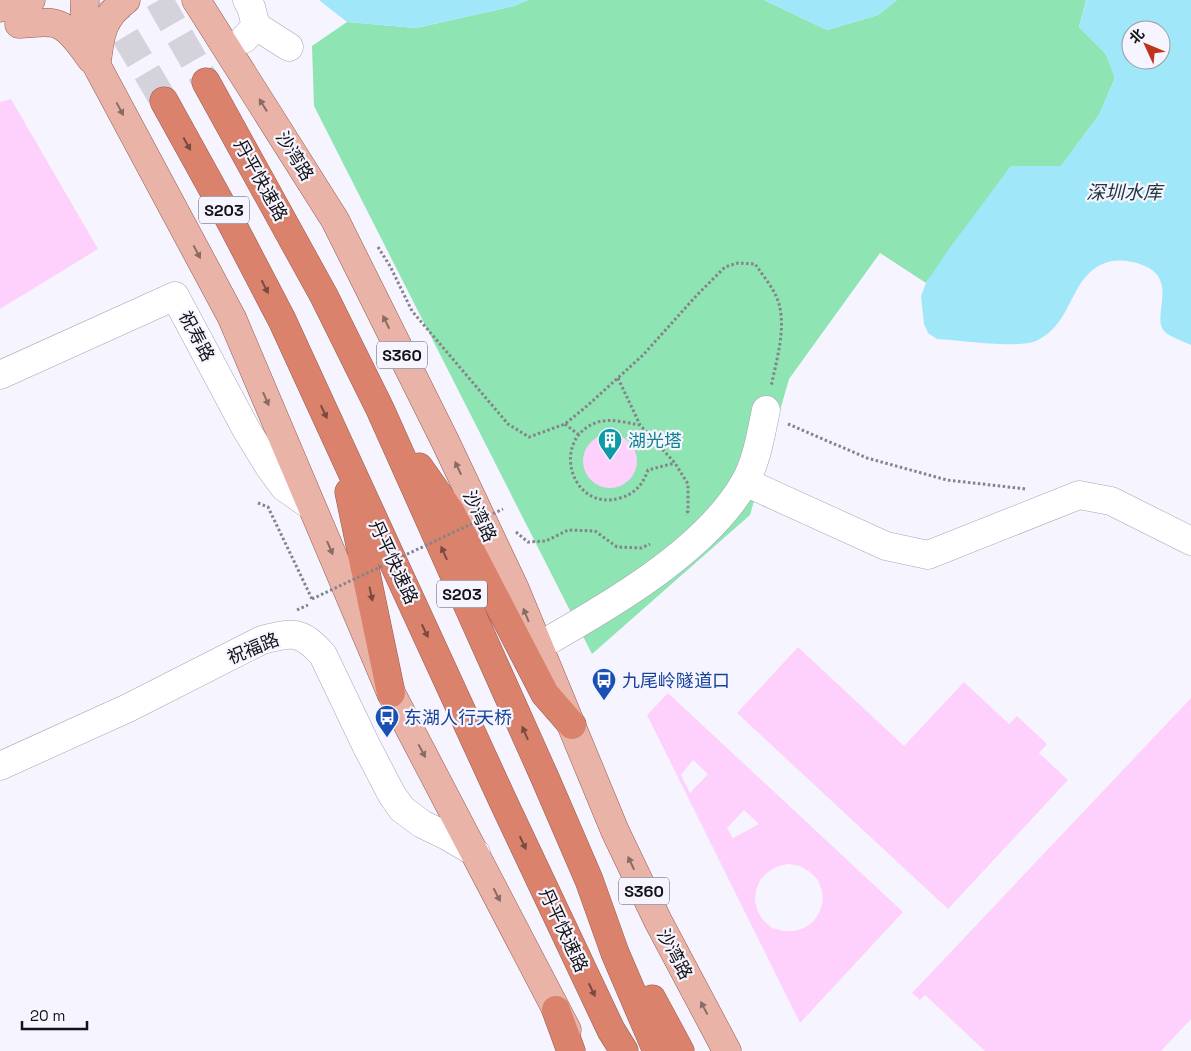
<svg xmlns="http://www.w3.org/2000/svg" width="1191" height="1051" viewBox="0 0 1191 1051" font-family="'Space Grotesk','Noto Sans SC',sans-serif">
	<rect width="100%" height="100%" fill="#f6f4fe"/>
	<path fill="#8ee4b2" d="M528,0H764L827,30L878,15L897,0H1086L1079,27L1106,54L1115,78L1099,115L1061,166H1011L926,283L880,253L789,379L750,515L592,654L314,106L312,46L347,22L416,28L514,6Z"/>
	<path fill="#a0e7fa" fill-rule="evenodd" d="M319,0H528L514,6L416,28L347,22Z
		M764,0H897L878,15L827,30Z
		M1086,0H1191V345C1183,341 1170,337 1164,331C1152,317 1176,284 1149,268C1138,262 1124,259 1112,261C1068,271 1076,323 1036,341C1017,349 959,340 937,339L928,333L924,324L921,296L926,283L951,246L1011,166H1061L1099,115L1115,78L1106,54L1079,27ZM1131,30H1161V60H1131Z"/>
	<path fill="#fed1fc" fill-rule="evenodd" d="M11,99L98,249L0,309V102Z
		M583 461a27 27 0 1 1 54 0a27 27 0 1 1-54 0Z
		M798,647L904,746L964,682L1009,724L1017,716L1047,744L1039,753L1068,780L948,909L737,713Z
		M668,693L903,912L800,1023L647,715ZM693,760L708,774L690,793L681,775ZM744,810L759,824L733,838L727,828ZM789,864L800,866L810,872L818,880L822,891L823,902L819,913L813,922L804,928L794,931H783L772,928L764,921L758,912L755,901L756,890L760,880L768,872L778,866Z
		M1191,698V1019L1161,1051H985L925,995L920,1000L912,993Z"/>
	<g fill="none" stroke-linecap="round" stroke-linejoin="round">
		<path stroke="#d4d2db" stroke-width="28" stroke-dasharray="28 14" stroke-linecap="butt" d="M104,0L164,101
			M159,0L206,82"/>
		<defs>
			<path id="minor" d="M256,26L289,47
				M244,39L256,26L251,7L247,0
				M0,375L175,296L246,429L270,468L284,487L311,506
				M745,482L886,546L928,555L1079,495L1111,501L1191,541
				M539,646C606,608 706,551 745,482C757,461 761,433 766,410
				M0,766L128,708L262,640C292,632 301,630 323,655L366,745L392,795L402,809L422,824L447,836L476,853"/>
			<path id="major" d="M85,0C83,26 88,42 97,66L232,318L391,693L567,1030
				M196,0L335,220L445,441L515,589L615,831L658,921L727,1051
				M0,8L31,0
				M19,24C31,24 48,20 59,25C70,29 84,49 91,59
				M97,62C100,34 103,17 126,0"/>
			<path id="highway" d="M206,82L324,296L380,409L545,778L589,880L615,953L657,1051
				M164,101L232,224L282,320L502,799L611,1030L624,1051
				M419,467L450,511L545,694L572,725
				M349,492L391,693
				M652,999L680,1051
				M556,1010L571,1051"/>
		</defs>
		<use href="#minor" stroke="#a7a5b3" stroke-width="29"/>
		<use href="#major" stroke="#955b4e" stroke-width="29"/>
		<use href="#highway" stroke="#955b4e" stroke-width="29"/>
		<path stroke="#84838a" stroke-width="3" stroke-dasharray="2.5 2.5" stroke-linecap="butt" d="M378,247L390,266L412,311L508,424L529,437L565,424L587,406L643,355L697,295L725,267L738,263L755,264C764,277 777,292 780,308C785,334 776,362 771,387
			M618,378L640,425L675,463L688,484V511L685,515
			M565,424L579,435
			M788,424L867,458L947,480L1026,489
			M640,425C627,423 611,418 598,422C549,438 571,513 620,498C635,494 643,484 648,470L675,463
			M258,503L268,507L312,599
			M516,532L528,542L546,541L568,530L595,531L617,547L641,548L650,544
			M297,610L308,605"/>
		<use href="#minor" stroke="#fff" stroke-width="28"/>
		<use href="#major" stroke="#e9b4a7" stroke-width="28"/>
		<use href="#highway" stroke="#db826c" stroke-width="28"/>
		<path stroke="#84838a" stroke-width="3" stroke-dasharray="2.5 2.5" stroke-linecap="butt" d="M312,599L503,509"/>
	</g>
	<defs><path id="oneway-solid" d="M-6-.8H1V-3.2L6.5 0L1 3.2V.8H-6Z" transform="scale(1.25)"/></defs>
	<g fill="#896b66">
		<use href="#oneway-solid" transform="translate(263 105) rotate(-122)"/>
		<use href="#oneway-solid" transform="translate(120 109) rotate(62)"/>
		<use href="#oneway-solid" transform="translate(197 252) rotate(62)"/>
		<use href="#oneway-solid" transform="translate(386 322) rotate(-116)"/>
		<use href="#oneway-solid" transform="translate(266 399) rotate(67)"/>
		<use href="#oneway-solid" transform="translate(458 468) rotate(-115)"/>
		<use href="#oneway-solid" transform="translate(330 548) rotate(67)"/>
		<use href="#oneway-solid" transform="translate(526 615) rotate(-112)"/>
		<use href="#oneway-solid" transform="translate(422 751) rotate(62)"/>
		<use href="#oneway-solid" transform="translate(631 863) rotate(-115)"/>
		<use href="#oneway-solid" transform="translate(497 895) rotate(63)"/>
		<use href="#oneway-solid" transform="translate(704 1008) rotate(-118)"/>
	</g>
	<g fill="#774a42">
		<use href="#oneway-solid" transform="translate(187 144) rotate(61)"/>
		<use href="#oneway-solid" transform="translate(265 287) rotate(63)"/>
		<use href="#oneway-solid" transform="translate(324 412) rotate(65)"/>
		<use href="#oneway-solid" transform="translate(444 553) rotate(-114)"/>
		<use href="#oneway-solid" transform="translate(371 594) rotate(78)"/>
		<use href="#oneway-solid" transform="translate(425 631) rotate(65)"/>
		<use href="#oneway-solid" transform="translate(525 733) rotate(-114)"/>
		<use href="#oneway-solid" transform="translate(523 843) rotate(65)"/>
		<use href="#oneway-solid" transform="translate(592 990) rotate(65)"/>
	</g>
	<defs>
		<symbol id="building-pin" viewBox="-11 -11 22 30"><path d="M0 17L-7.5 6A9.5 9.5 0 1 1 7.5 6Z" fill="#0f9aa8" stroke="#f6f4fe"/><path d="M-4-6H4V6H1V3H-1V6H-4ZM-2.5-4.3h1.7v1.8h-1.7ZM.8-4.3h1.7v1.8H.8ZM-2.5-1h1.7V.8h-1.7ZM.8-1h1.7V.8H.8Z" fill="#fff"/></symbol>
		<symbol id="bus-pin" viewBox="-11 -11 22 30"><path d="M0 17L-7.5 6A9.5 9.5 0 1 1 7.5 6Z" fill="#1a4fb4" stroke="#f6f4fe"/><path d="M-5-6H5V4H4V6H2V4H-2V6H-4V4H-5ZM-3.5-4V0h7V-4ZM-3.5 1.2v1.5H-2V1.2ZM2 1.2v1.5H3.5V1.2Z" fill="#fff"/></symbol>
	</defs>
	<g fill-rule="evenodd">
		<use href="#building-pin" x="596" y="426" width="28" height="38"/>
		<use href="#bus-pin" x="590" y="666" width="28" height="38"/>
		<use href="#bus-pin" x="373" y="703" width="28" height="38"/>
	</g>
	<g text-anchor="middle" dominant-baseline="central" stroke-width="4.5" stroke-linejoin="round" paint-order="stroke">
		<g fill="#f6f4fe" stroke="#57565c" stroke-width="1">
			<rect x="199" y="196.5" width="50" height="27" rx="4"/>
			<rect x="377" y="341.5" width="50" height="27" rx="4"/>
			<rect x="437" y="580.5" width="50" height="27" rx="4"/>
			<rect x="619" y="877.5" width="50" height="27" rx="4"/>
		</g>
		<g font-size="16" font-weight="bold" fill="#131217">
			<text x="224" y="210">S203</text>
			<text x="402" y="355">S360</text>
			<text x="462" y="594">S203</text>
			<text x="644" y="891">S360</text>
		</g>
		<g font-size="18" fill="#131217" stroke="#f6f4fe">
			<text transform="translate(295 156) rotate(58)">沙湾路</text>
			<text transform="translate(261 180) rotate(61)">丹平快速路</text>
			<text transform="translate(197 336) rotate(62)">祝寿路</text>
			<text transform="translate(480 516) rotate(65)">沙湾路</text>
			<text transform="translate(394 562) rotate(65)">丹平快速路</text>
			<text transform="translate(253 648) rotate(-22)">祝福路</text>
			<text transform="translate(564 930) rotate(65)">丹平快速路</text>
			<text transform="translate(675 954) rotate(62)">沙湾路</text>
		</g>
		<g font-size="18" fill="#0d838f" stroke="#f6f4fe" text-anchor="start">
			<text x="628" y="440">湖光塔</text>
		</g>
		<g font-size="18" fill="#164399" stroke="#f6f4fe" text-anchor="start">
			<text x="622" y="680">九尾岭隧道口</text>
			<text x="404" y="717">东湖人行天桥</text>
		</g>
		<g font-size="19" font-style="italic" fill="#21383f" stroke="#f6f4fe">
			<text x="1124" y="192">深圳水库</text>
		</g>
	</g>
	<g transform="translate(1146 45) rotate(314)"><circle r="24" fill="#f6f4fe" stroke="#9b9aa2"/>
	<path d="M0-4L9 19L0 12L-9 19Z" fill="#bf331a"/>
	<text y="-8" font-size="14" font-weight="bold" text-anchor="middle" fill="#131217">北</text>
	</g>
	<path d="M22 1021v8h65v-8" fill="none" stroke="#131217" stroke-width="2.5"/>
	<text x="30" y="1021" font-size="15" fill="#131217" stroke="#f6f4fe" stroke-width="4" paint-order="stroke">20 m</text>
</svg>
